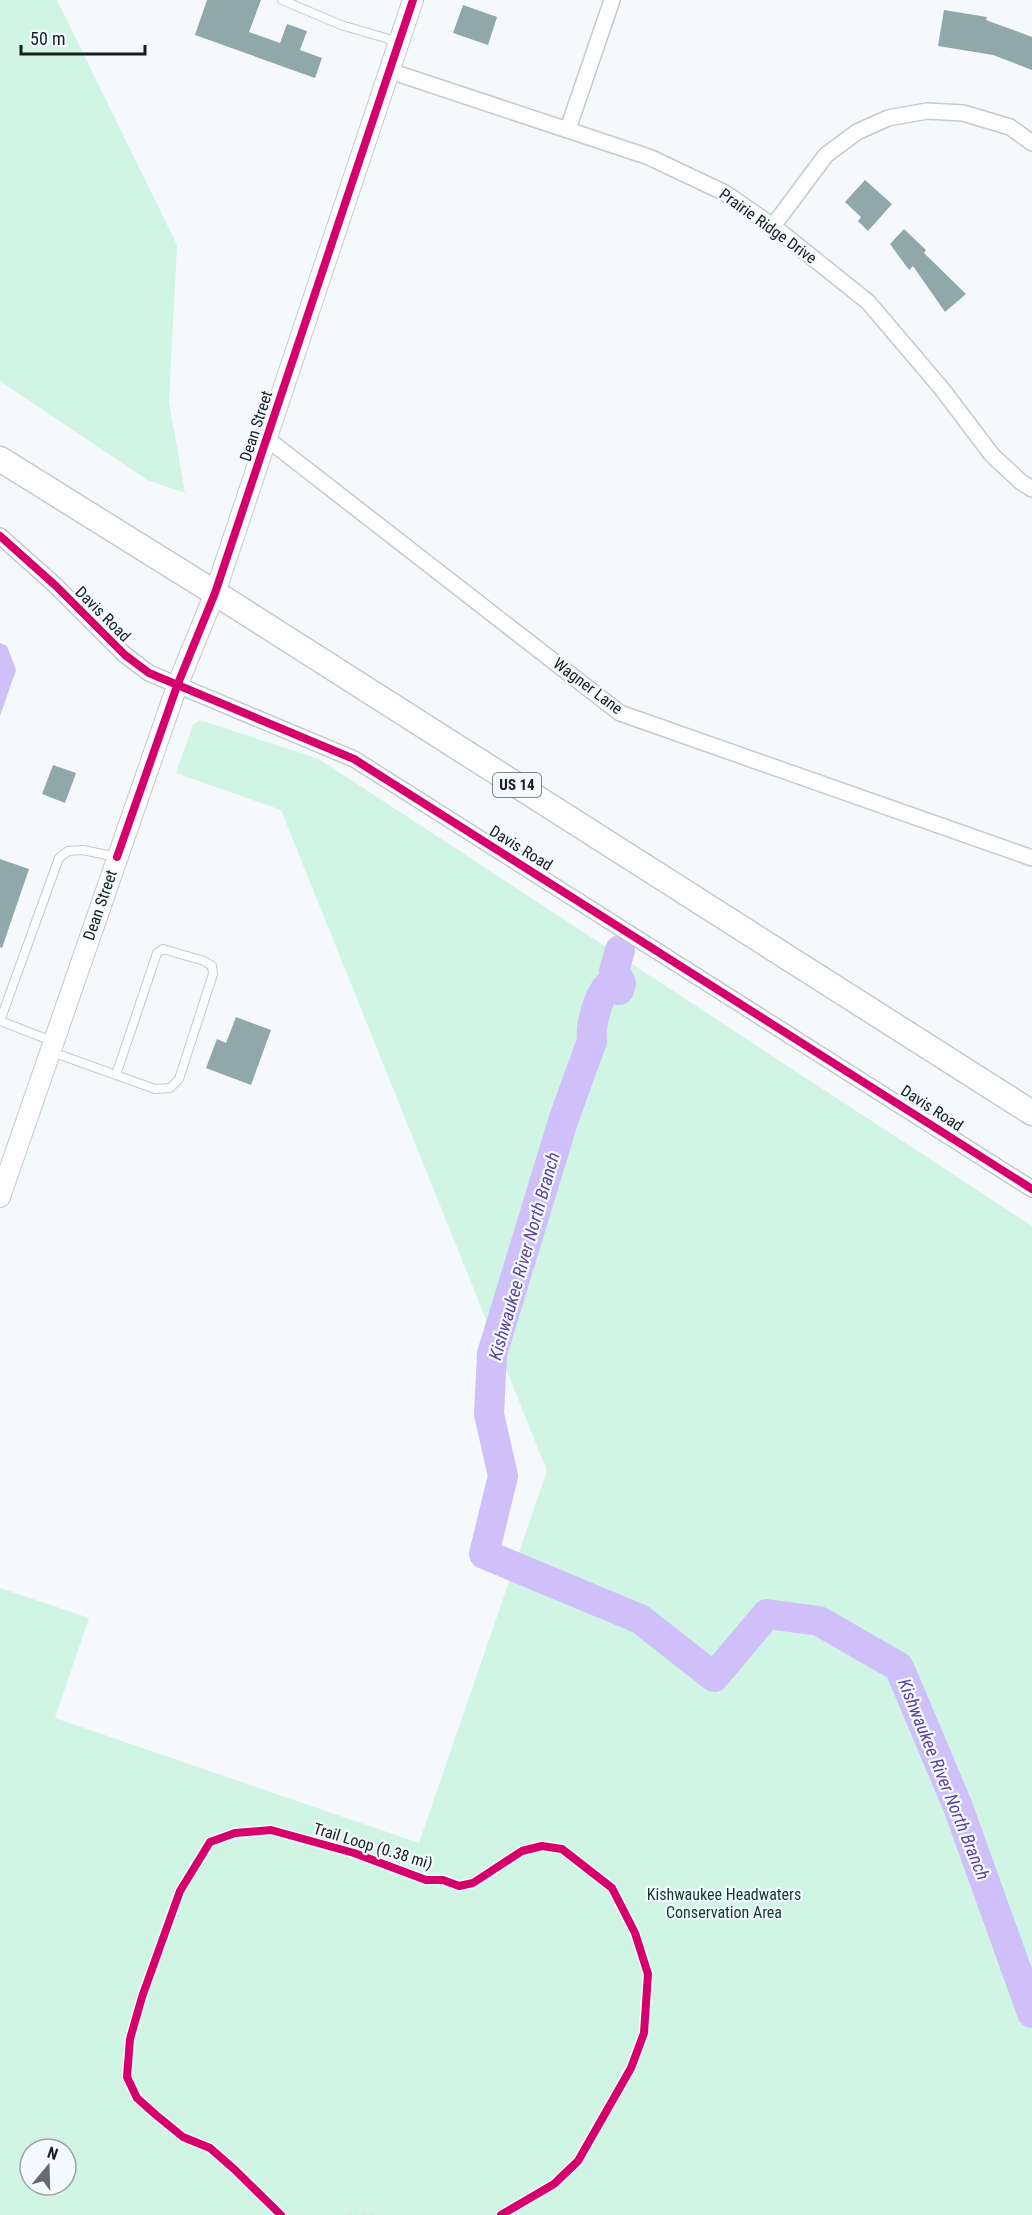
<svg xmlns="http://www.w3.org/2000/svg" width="1032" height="2215" viewBox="0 0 1032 2215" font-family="'Roboto Condensed',sans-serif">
	<rect width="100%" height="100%" fill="#f5f9fb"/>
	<path fill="#d0f5e4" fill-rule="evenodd" d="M0,0H57L177,245L169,402L185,493L147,480L0,381Z
		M200,720L319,759L1032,1226V2215H0V1588L89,1618L55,1718L419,1843L547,1471L281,810L176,773L193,725ZM30,2149H66V2185H30Z"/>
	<path fill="#cfc0f9" d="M0,643L7,646L16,670L0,716Z"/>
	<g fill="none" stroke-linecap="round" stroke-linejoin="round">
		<path stroke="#cfc0f9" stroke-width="30" d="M620,950L614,971L621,983L619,990L608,986C598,996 590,1026 592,1041L564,1118L492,1354L489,1414L503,1476L484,1554L640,1619L714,1677L767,1614L819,1621L899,1667L958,1807L1032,2013"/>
	</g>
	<path fill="#90a8a9" d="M207,0H261L249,32L280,43L287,24L307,31L300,50L322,58L315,78L195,35Z
		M463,5L497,17L488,45L453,33Z
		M944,10L987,17L986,20L1032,37V70L993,55L938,46Z
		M865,180L892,204L868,231L858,221L861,217L845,202Z
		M904,229L926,250L924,253L966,294L945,312L913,266L909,270L890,244Z
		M53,765L76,773L65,803L42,794Z
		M0,859L29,869L2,948L0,947Z
		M236,1017L271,1030L251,1085L206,1068L217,1039L226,1043Z"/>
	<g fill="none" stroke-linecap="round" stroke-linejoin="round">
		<defs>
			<path id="service" d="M282,0L341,25L399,42
				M0,1021L59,858L68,851L83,850L117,857
				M0,1021L52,1041
				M52,1052L155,1089L170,1088L179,1079L213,974L212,966L204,961L163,949L157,953L116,1075"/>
			<path id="minor" d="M390,71L649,157L725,193L773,226L868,302L942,389L992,455L1021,482L1032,489
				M568,129L612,0
				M773,226L826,155L857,132L888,118L927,111L963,113L1010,127L1032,143
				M266,438L620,713L1032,858
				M0,536L56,586L125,655L149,673L354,759L1032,1189"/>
			<path id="tertiary" d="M0,1197L177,686L215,593L413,0"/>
			<path id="primary" d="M0,459L215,593L1032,1113"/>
		</defs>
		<use href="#service" stroke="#c5cacc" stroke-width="10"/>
		<use href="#minor" stroke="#c5cacc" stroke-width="18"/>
		<use href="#tertiary" stroke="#c5cacc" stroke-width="22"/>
		<use href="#primary" stroke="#c5cacc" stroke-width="27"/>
		<path stroke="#e1e3e3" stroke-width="3" stroke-dasharray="3 4.5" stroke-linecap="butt" d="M281,2215L234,2169L210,2148L183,2137L156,2115L137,2098L127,2077L130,2039L142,1997L180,1891L210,1842L235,1833L271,1830L354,1853L426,1880H443L459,1886L473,1883L522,1851L542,1846L562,1849L612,1888L635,1933L648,1974L644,2033L631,2068L578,2161L554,2184L501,2215
			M348,2215L359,2212L375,2215"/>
		<use href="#service" stroke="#fefefe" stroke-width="8"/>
		<use href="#minor" stroke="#fefefe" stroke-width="15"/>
		<use href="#tertiary" stroke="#fefefe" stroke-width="20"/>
		<use href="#primary" stroke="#fefefe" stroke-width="24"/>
		<defs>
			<path id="cycleway" d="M0,536L56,586L125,655L149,673L354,759L1032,1189
				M117,857L177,686L215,593L413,0
				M281,2215L234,2169L210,2148L183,2137L156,2115L137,2098L127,2077L130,2039L142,1997L180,1891L210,1842L235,1833L271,1830L354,1853L426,1880H443L459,1886L473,1883L522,1851L542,1846L562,1849L612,1888L635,1933L648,1974L644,2033L631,2068L578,2161L554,2184L501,2215"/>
		</defs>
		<use href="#cycleway" stroke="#f2fafe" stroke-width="11"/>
		<use href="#cycleway" stroke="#d6006c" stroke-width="8"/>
	</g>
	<g text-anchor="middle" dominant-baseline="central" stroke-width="4.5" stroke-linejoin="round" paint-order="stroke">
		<rect fill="#f2fafe" stroke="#596064" stroke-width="1.5" x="493" y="773" width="48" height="24" rx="4.5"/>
		<g font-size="15" font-weight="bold" fill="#171e22">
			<text x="517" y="785">US 14</text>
		</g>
		<g font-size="16" fill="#171e22" stroke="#f2fafe">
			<text transform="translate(768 226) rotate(36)">Prairie Ridge Drive</text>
			<text transform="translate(256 426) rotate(-72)">Dean Street</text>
			<text transform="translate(103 614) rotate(45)">Davis Road</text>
			<text transform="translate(588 686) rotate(37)">Wagner Lane</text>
			<text transform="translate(521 848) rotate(32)">Davis Road</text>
			<text transform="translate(100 905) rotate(-71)">Dean Street</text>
			<text transform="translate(932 1108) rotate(33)">Davis Road</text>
			<text transform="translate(373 1846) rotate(17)">Trail Loop (0.38 mi)</text>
		</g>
		<g font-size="16" fill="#0f3b2a" stroke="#f2fafe">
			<text x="724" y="1894">Kishwaukee Headwaters<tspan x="724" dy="18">Conservation Area</tspan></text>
		</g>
		<g font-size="18" font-style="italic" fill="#62419d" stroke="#f2fafe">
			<text transform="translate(524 1256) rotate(-74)">Kishwaukee River North Branch</text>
			<text transform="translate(944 1779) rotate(68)">Kishwaukee River North Branch</text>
		</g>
	</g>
	<g transform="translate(48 2167) rotate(19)"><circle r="28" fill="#f2fafe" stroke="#9aa2a6" stroke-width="1.5"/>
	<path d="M0-4.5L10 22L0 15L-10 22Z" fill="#656b6e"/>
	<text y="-9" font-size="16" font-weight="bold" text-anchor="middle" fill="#171e22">N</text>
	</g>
	<path d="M21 45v9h124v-9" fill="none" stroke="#171e22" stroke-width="3"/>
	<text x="30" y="45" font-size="18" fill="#171e22" stroke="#f2fafe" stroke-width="4.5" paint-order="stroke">50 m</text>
</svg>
